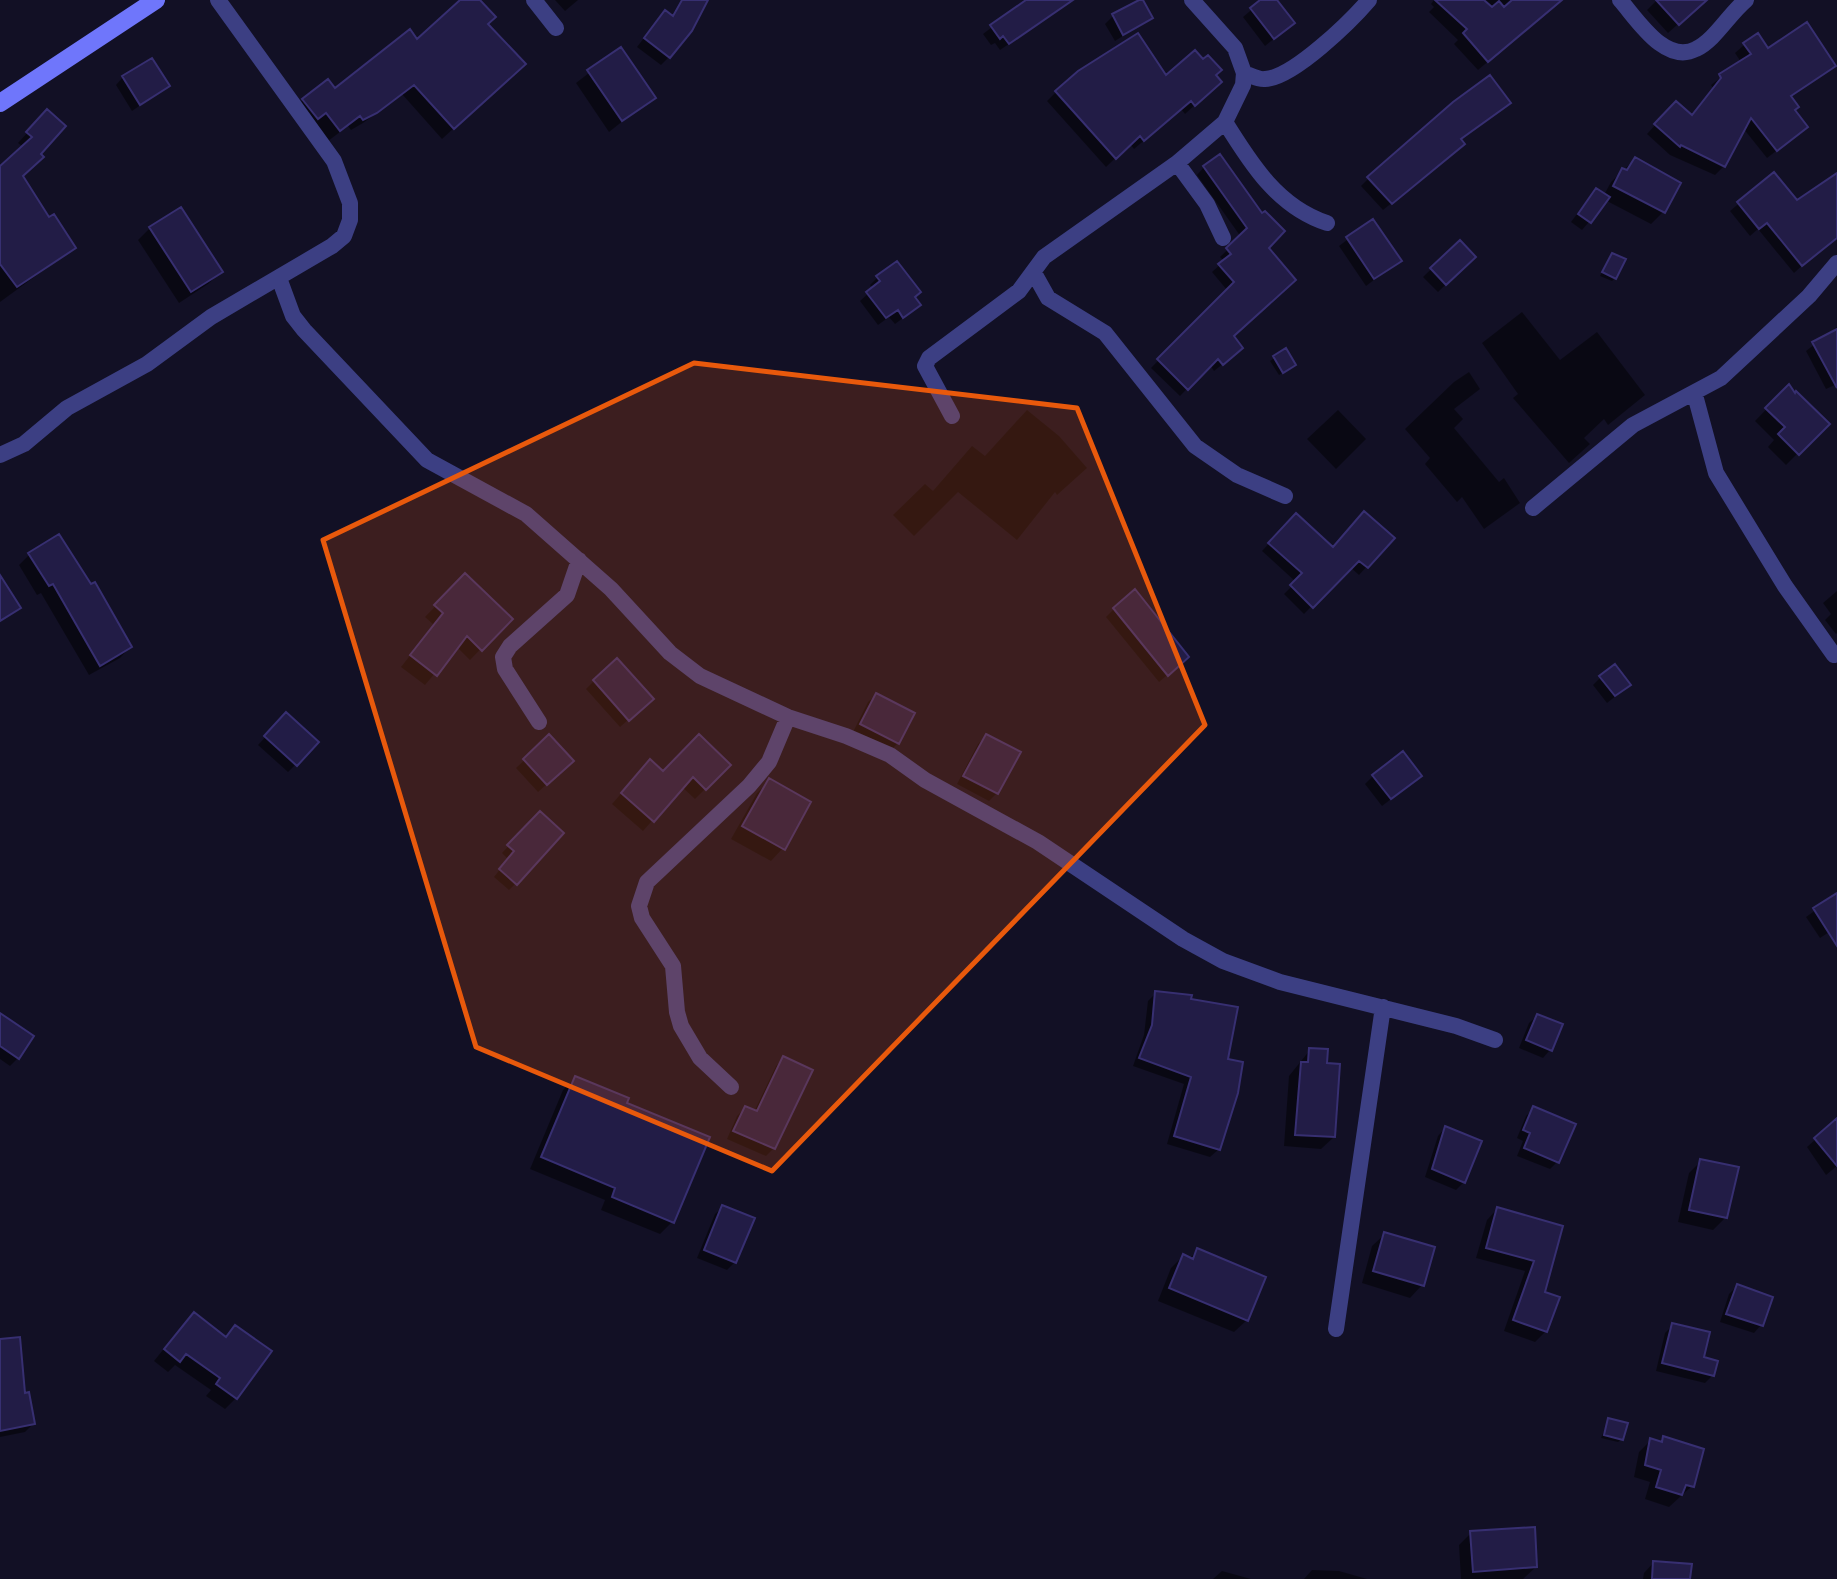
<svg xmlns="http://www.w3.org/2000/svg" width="1837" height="1579" viewBox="0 0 1837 1579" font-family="Roboto,sans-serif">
	<rect width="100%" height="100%" fill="#121025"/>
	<path fill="#0007" d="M463,0H478L512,75L442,139L402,94L363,123L351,130L348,126L328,141L292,111L303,100L335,91L417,42Z
		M555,0H578L565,11Z
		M681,0H700L669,57L661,65L637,47L658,20L671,17Z
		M1024,0H1073L1000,50L995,43L991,45L983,34L1025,2Z
		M1263,0H1275L1293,23L1265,46L1243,17Z
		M1434,0H1547L1543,15L1478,70L1454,44L1458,40L1429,12L1434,7L1431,4Z
		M1657,0H1705L1668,33L1647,10Z
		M1113,16L1151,18L1115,41L1105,24Z
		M1744,45L1834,66L1790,98L1797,135L1767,158L1743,128L1724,166L1715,175L1670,155L1647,134L1667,112L1691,117L1713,88L1711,85L1741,62L1735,53Z
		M620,49L653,97L609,132L576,83Z
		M1214,76L1211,90L1185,114L1181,109L1134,149L1130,144L1106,167L1047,101L1056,92L1166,77Z
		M123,77L168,86L132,111L116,85Z
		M1501,110L1460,140L1455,152L1383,210L1361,186L1369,178Z
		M38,121L21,176L49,220L74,248L0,302V167L23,147L18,143Z
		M1635,159L1663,212L1651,224L1607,201L1582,230L1571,222L1589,198L1597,190L1604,195L1611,182Z
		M1204,167L1267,248L1232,336L1234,355L1214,371L1210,365L1180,396L1151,368L1227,290L1212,272L1224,261L1220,257L1241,237L1197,175Z
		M1837,174V234L1794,273L1758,229L1750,236L1730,211L1773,175L1796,203Z
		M1372,221L1399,261L1366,286L1339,246Z
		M150,228L221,272L208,284L179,303L138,240Z
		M1459,242L1474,257L1438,292L1423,277Z
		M1612,255L1615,278L1612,281L1600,276Z
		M878,277L914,298L911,312L895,324L889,317L878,325L860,301L873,289L870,285Z
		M1522,312L1560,360L1597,332L1645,395L1608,425L1604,419L1584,438L1590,444L1569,463L1513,398L1518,394L1482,343Z
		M1837,327V384L1826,389L1806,351Z
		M1286,350L1291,368L1279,375L1270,361Z
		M1469,372L1480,389L1454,409L1463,419L1454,428L1499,482L1504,478L1520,503L1484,529L1462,497L1457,502L1425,464L1430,458L1405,429L1454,382Z
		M1789,386L1827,424L1786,465L1768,447L1774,440L1755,421Z
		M1027,410L1059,436L1087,468L1057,495L1055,492L1017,540L958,492L914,536L893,515L925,484L933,491L972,446L985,456Z
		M1338,410L1366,439L1336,469L1307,439Z
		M1288,523L1332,549L1393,538L1359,575L1350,567L1304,614L1284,594L1296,582L1262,551Z
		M29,555L130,647L120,658L89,675L41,593L37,595L19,565Z
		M465,576L510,619L470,660L457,647L425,685L401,667L434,625L425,617Z
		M1837,591V633L1836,634L1825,620L1831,614L1823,603Z
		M1114,609L1179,665L1159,682L1106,617Z
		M1601,677L1621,692L1607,703L1593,685Z
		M594,681L643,707L620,727L586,689Z
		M876,695L898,743L890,751L853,732L868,702Z
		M286,715L317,743L288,772L258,745Z
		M986,736L997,793L989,801L957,784L978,744Z
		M549,737L564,769L538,792L516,768Z
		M729,765L695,799L682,787L643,831L612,804L640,772L663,773Z
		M1373,776L1412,783L1382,806L1365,784Z
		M769,781L783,848L771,861L731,839L757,793Z
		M540,813L516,883L509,890L494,877L508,859L502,853Z
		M1837,895V927L1820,938L1806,917Z
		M1156,993L1226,1061L1236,1093L1218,1150L1210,1157L1167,1144L1184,1084L1133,1066L1144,1035L1148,1001Z
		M0,1016L18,1058L10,1066L0,1059Z
		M1537,1016L1550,1050L1543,1058L1519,1048L1529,1023Z
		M1310,1050L1325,1065L1334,1137L1321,1149L1284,1146L1289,1076Z
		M784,1058L774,1148L766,1156L727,1139L737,1116L745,1108L754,1112L776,1066Z
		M575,1078L672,1222L660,1234L601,1210L605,1200L530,1169L563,1090Z
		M1534,1108L1557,1162L1550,1169L1517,1156L1523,1141L1517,1138L1526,1116Z
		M1837,1120V1166L1826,1175L1807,1147Z
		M1445,1128L1464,1182L1456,1190L1425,1177L1438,1136Z
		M1701,1161L1725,1218L1713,1230L1678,1222L1689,1173Z
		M723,1207L735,1262L727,1270L697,1258L715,1214Z
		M1497,1209L1561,1227L1543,1293L1546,1331L1535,1342L1504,1331L1525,1271L1476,1258L1487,1220Z
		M1385,1234L1433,1248L1422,1285L1410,1298L1362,1283L1372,1246Z
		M1198,1250L1247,1320L1234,1332L1158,1301L1171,1268L1183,1256L1189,1259Z
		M1737,1286L1761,1325L1754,1333L1720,1322L1729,1294Z
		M183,1325L224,1338L235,1327L236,1398L225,1409L206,1396L211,1390L175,1365L168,1372L154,1361Z
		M1673,1325L1713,1375L1705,1383L1656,1371L1665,1333Z
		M0,1400L33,1424L25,1432L0,1437Z
		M1609,1420L1622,1439L1618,1442L1601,1438Z
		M1664,1438L1692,1486L1669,1507L1645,1499L1650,1482L1634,1477L1639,1452L1651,1440L1660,1443Z
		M1471,1533L1536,1567L1523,1579H1461L1459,1545Z
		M1654,1562L1688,1579H1643L1644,1573Z
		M1312,1570L1339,1571L1367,1579H1304Z
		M1222,1571L1251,1579H1213Z"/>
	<path fill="#221c46" stroke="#372f71" stroke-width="2" d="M460,0H480L496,17L488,24L526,64L454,129L414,85L377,113L363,120L360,116L340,131L326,113L318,119L302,99L328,79L335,88L410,29L417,39Z
		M682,0H708L692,31L670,58L644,38L665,10L673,16Z
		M1026,0H1073L1009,44L1003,36L1000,39L990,25Z
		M1139,0H1143L1153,18L1123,35L1112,14Z
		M1260,0H1277L1295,23L1274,39L1250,8Z
		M1435,0H1484L1492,7L1499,1L1504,7L1512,0H1562L1488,62L1463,33L1467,29Z
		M1656,0H1707L1679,25Z
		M1807,22L1836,66L1791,96L1799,107L1795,110L1808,127L1777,151L1751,118L1725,167L1681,145L1680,147L1654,124L1676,101L1692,115L1721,78L1719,74L1751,54L1743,43L1758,33L1768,48Z
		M1138,33L1166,75L1195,50L1203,59L1208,55L1222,70L1216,75L1222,82L1195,106L1191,101L1144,141L1140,136L1116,159L1055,91L1078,71Z
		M621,47L656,98L622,121L587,70Z
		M152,58L170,86L140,105L122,76Z
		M1490,75L1511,103L1461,139L1465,144L1392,204L1367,177L1453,102Z
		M47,109L66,126L41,154L44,157L23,176L49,217L54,214L76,248L17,287L0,264V166L32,137L26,132Z
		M1220,154L1262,213L1265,211L1285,231L1269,248L1296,280L1234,336L1243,348L1223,365L1218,359L1188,390L1157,359L1234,282L1218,264L1231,254L1226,248L1247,228L1203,166Z
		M1635,157L1681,183L1665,213L1613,186L1622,168L1627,170Z
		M1774,172L1797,200L1837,173V238L1802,266L1767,223L1759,229L1737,202Z
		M1596,188L1610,197L1591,223L1578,214Z
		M181,207L223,272L191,292L149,227Z
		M1373,219L1402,261L1374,279L1346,237Z
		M1460,240L1476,257L1446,285L1430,268Z
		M1612,253L1626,259L1616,279L1602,272Z
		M897,261L921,292L915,297L921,305L903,318L898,310L886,318L866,292L880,281L876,276Z
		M1837,329V388L1812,342Z
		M1286,348L1296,365L1283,373L1273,356Z
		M1789,384L1795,393L1796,391L1830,424L1799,455L1778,434L1785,427L1765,408Z
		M1364,511L1395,538L1368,568L1359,561L1313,608L1290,585L1302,573L1268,543L1296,513L1333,547Z
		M59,534L91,584L95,582L132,647L100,666L53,584L49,586L28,553Z
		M465,573L513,619L482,651L467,636L437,676L410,655L443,613L434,605Z
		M0,575L21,608L0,621Z
		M1135,589L1189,657L1168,676L1113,608Z
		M617,658L654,699L629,721L593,680Z
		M1615,664L1631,685L1615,696L1599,676Z
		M876,693L915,713L899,744L860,724Z
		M286,712L319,742L297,766L264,736Z
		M549,734L574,761L547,785L523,759Z
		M699,734L731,765L706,790L693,777L654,822L621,793L650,759L663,771Z
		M986,734L1021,752L998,794L963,776Z
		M1403,751L1422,776L1391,799L1372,775Z
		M769,778L811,802L785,850L742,826Z
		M540,811L564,833L517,885L499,869L514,851L507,845Z
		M1837,893V946L1813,908Z
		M1155,991L1192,995L1191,999L1238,1007L1228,1059L1243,1062L1238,1093L1220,1150L1174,1136L1191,1077L1139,1058L1152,1025Z
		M0,1013L34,1036L19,1059L0,1046Z
		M1537,1014L1563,1024L1552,1051L1526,1040Z
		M1309,1048L1328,1049L1327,1063L1340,1064L1335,1137L1295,1135L1301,1062H1308Z
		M783,1056L813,1070L775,1149L733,1131L745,1106L757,1111Z
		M575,1076L629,1098L627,1103L710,1137L674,1223L612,1197L615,1188L541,1157Z
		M1533,1106L1576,1124L1559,1163L1524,1148L1530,1133L1523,1130Z
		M1837,1118V1166L1814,1138Z
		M1445,1126L1482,1141L1465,1183L1432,1169Z
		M1700,1159L1739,1167L1727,1218L1689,1210Z
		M722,1205L755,1218L736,1263L704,1250Z
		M1497,1207L1563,1226L1545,1292L1560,1297L1547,1332L1513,1320L1534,1261L1486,1248Z
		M1384,1232L1435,1247L1424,1286L1373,1271Z
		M1197,1248L1266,1277L1248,1321L1169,1288L1183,1254L1193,1259Z
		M1737,1284L1773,1297L1763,1326L1726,1314Z
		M194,1312L226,1337L235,1325L272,1351L237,1399L216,1384L220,1378L186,1354L180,1362L164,1349Z
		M1672,1323L1710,1332L1704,1357L1718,1361L1714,1376L1662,1363Z
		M20,1337L25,1393L29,1392L35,1424L0,1431V1339Z
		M1608,1418L1628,1423L1623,1440L1604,1435Z
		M1663,1436L1704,1449L1694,1487L1686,1485L1682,1495L1656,1487L1661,1470L1645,1465L1650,1438L1662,1442Z
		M1535,1527L1537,1567L1473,1572L1470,1531Z
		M1653,1561L1692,1564L1690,1579H1652Z"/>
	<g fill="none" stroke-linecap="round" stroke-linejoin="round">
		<path stroke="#3c3f83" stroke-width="16" d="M534,0L556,28
			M1620,0C1637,19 1665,65 1696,49C1715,40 1729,14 1746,0
			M1244,73C1250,75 1259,80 1265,79C1293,78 1351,21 1369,0
			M1225,122C1251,164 1278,207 1327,223
			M1177,163L1207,204L1223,238
			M1034,273L1048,298L1105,333L1195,446L1237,475L1285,496
			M279,278L293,316L304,330L427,460L526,514L611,589L670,653L700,676L788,717L846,736L890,755L925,780L1038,842L1183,939L1223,961L1280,982L1456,1026L1495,1040
			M1695,395L1716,473L1785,586L1834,655
			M952,416L925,366L929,358L1019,291L1044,257L1177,163L1225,122L1243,85L1244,73L1235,48L1192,0
			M0,455L24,444L67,408L147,364L211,317L332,246L344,236L350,220V203L334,161L218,0
			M1533,508L1633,425L1721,378L1809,296L1837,263
			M539,722L505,669L503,657L510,646L567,595L579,560
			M731,1087L700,1058L681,1026L677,1012L673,966L642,918L639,906L647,882L749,786L769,762L788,717
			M1336,1329L1383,1007"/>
		<path stroke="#6f76fb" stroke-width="18" d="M0,103L156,0"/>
	</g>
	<path fill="#e8590c" fill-opacity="0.2" stroke="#e8590c" stroke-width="5" stroke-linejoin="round" d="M694,363L1077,408L1205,725L772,1171L476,1047L323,540Z"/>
</svg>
